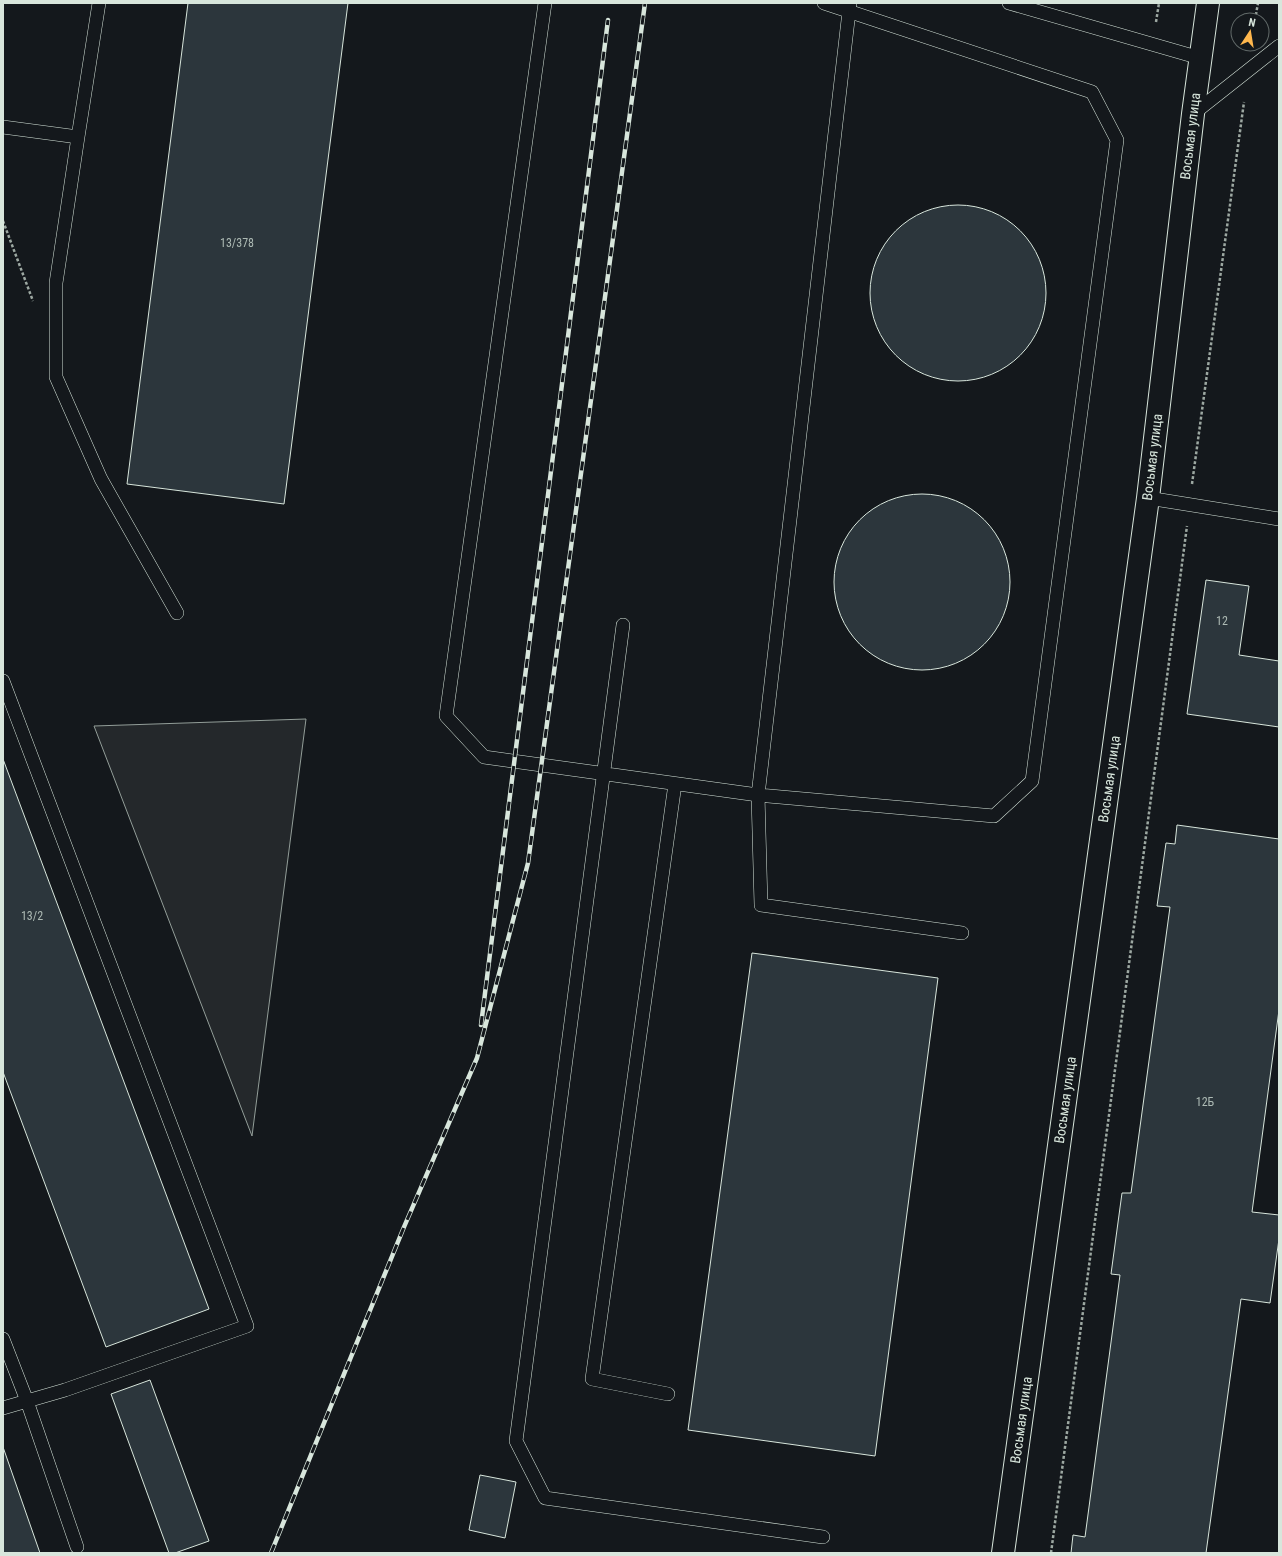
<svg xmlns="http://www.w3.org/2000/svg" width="1282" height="1556" viewBox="0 0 1282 1556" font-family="'Roboto Condensed',sans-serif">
	<rect width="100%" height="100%" fill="#14181c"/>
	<path fill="#24282b" stroke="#939e99" d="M306,719L252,1136L94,726Z"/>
	<path fill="#2c363c" stroke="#d8e6dc" d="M188,3H348L284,504L127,484Z
		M870 293a88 88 0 1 1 176 0a88 88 0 1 1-176 0Z
		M834 582a88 88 0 1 1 176 0a88 88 0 1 1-176 0Z
		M1206,580L1249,586L1239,655L1279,661V727L1187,714Z
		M3,759L209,1309L106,1347L3,1072Z
		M1177,825L1279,839V1010L1252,1212L1279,1215V1239L1270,1303L1241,1299L1206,1553H1071L1073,1535L1085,1537L1120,1275L1111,1274L1122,1193H1131L1170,907L1157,906L1166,843L1175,844Z
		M752,953L938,978L875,1456L688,1430Z
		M150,1380L209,1541L175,1553H169L111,1394Z
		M3,1447L40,1553H3Z
		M480,1475L516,1482L505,1538L469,1530Z"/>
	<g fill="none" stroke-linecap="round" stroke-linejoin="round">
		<defs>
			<path id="lane" d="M545,3L446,716L484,757L758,795L994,816L1032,781L1117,140L1092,92L824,3
				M850,3L758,795L761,905L962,933
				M1009,3L1200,58
				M1193,114L1279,46
				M3,127L78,137L56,283V377L101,479L177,613
				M78,137L99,3
				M1148,498L1279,519
				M623,625L516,1441L545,1498L823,1537
				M3,681L247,1326L65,1390L3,1408
				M3,1339L27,1401L77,1547
				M668,1394L592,1379L675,784"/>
			<path id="secondary" d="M1003,1553L1148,498L1193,114L1208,3"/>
		</defs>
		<use href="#lane" stroke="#d8e6dc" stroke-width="14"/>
		<use href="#secondary" stroke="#d8e6dc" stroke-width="24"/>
		<path stroke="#9da8a2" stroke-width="2.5" stroke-dasharray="3 2" stroke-linecap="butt" d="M1255,20L1258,3
			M1156,22L1159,3
			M3,221L33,301
			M1192,484L1244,102
			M1051,1553L1187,526"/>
		<use href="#lane" stroke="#14181c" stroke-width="13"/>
		<use href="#secondary" stroke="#14181c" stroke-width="22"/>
		<defs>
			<path id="rail" d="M481,1025L608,20
				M271,1553L404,1227L477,1058L528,863L645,3"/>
		</defs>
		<use href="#rail" stroke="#d8e6dc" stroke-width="4.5"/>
		<use href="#rail" stroke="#14181c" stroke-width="3" stroke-dasharray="9" stroke-linecap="butt"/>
	</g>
	<g text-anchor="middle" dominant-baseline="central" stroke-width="3" stroke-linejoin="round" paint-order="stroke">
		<g font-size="12" fill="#adbab4">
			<text x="237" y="243">13/378</text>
			<text x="1222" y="621">12</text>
			<text x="32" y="916">13/2</text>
			<text x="1205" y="1102">12Б</text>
		</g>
		<g font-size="14" fill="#d8e6dc" stroke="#14181c">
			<text transform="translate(1190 136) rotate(-83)">Восьмая улица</text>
			<text transform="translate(1152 457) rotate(-83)">Восьмая улица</text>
			<text transform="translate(1109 779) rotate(-82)">Восьмая улица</text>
			<text transform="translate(1065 1100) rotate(-82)">Восьмая улица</text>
			<text transform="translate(1021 1420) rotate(-82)">Восьмая улица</text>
		</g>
	</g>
	<rect width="1282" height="1556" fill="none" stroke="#d8e6dc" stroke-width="8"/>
	<g transform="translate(1250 32) rotate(12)"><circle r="19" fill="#14181c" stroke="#626a69"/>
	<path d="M0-3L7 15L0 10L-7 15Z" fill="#ffb74d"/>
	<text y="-6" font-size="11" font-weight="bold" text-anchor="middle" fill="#d8e6dc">N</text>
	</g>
</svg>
